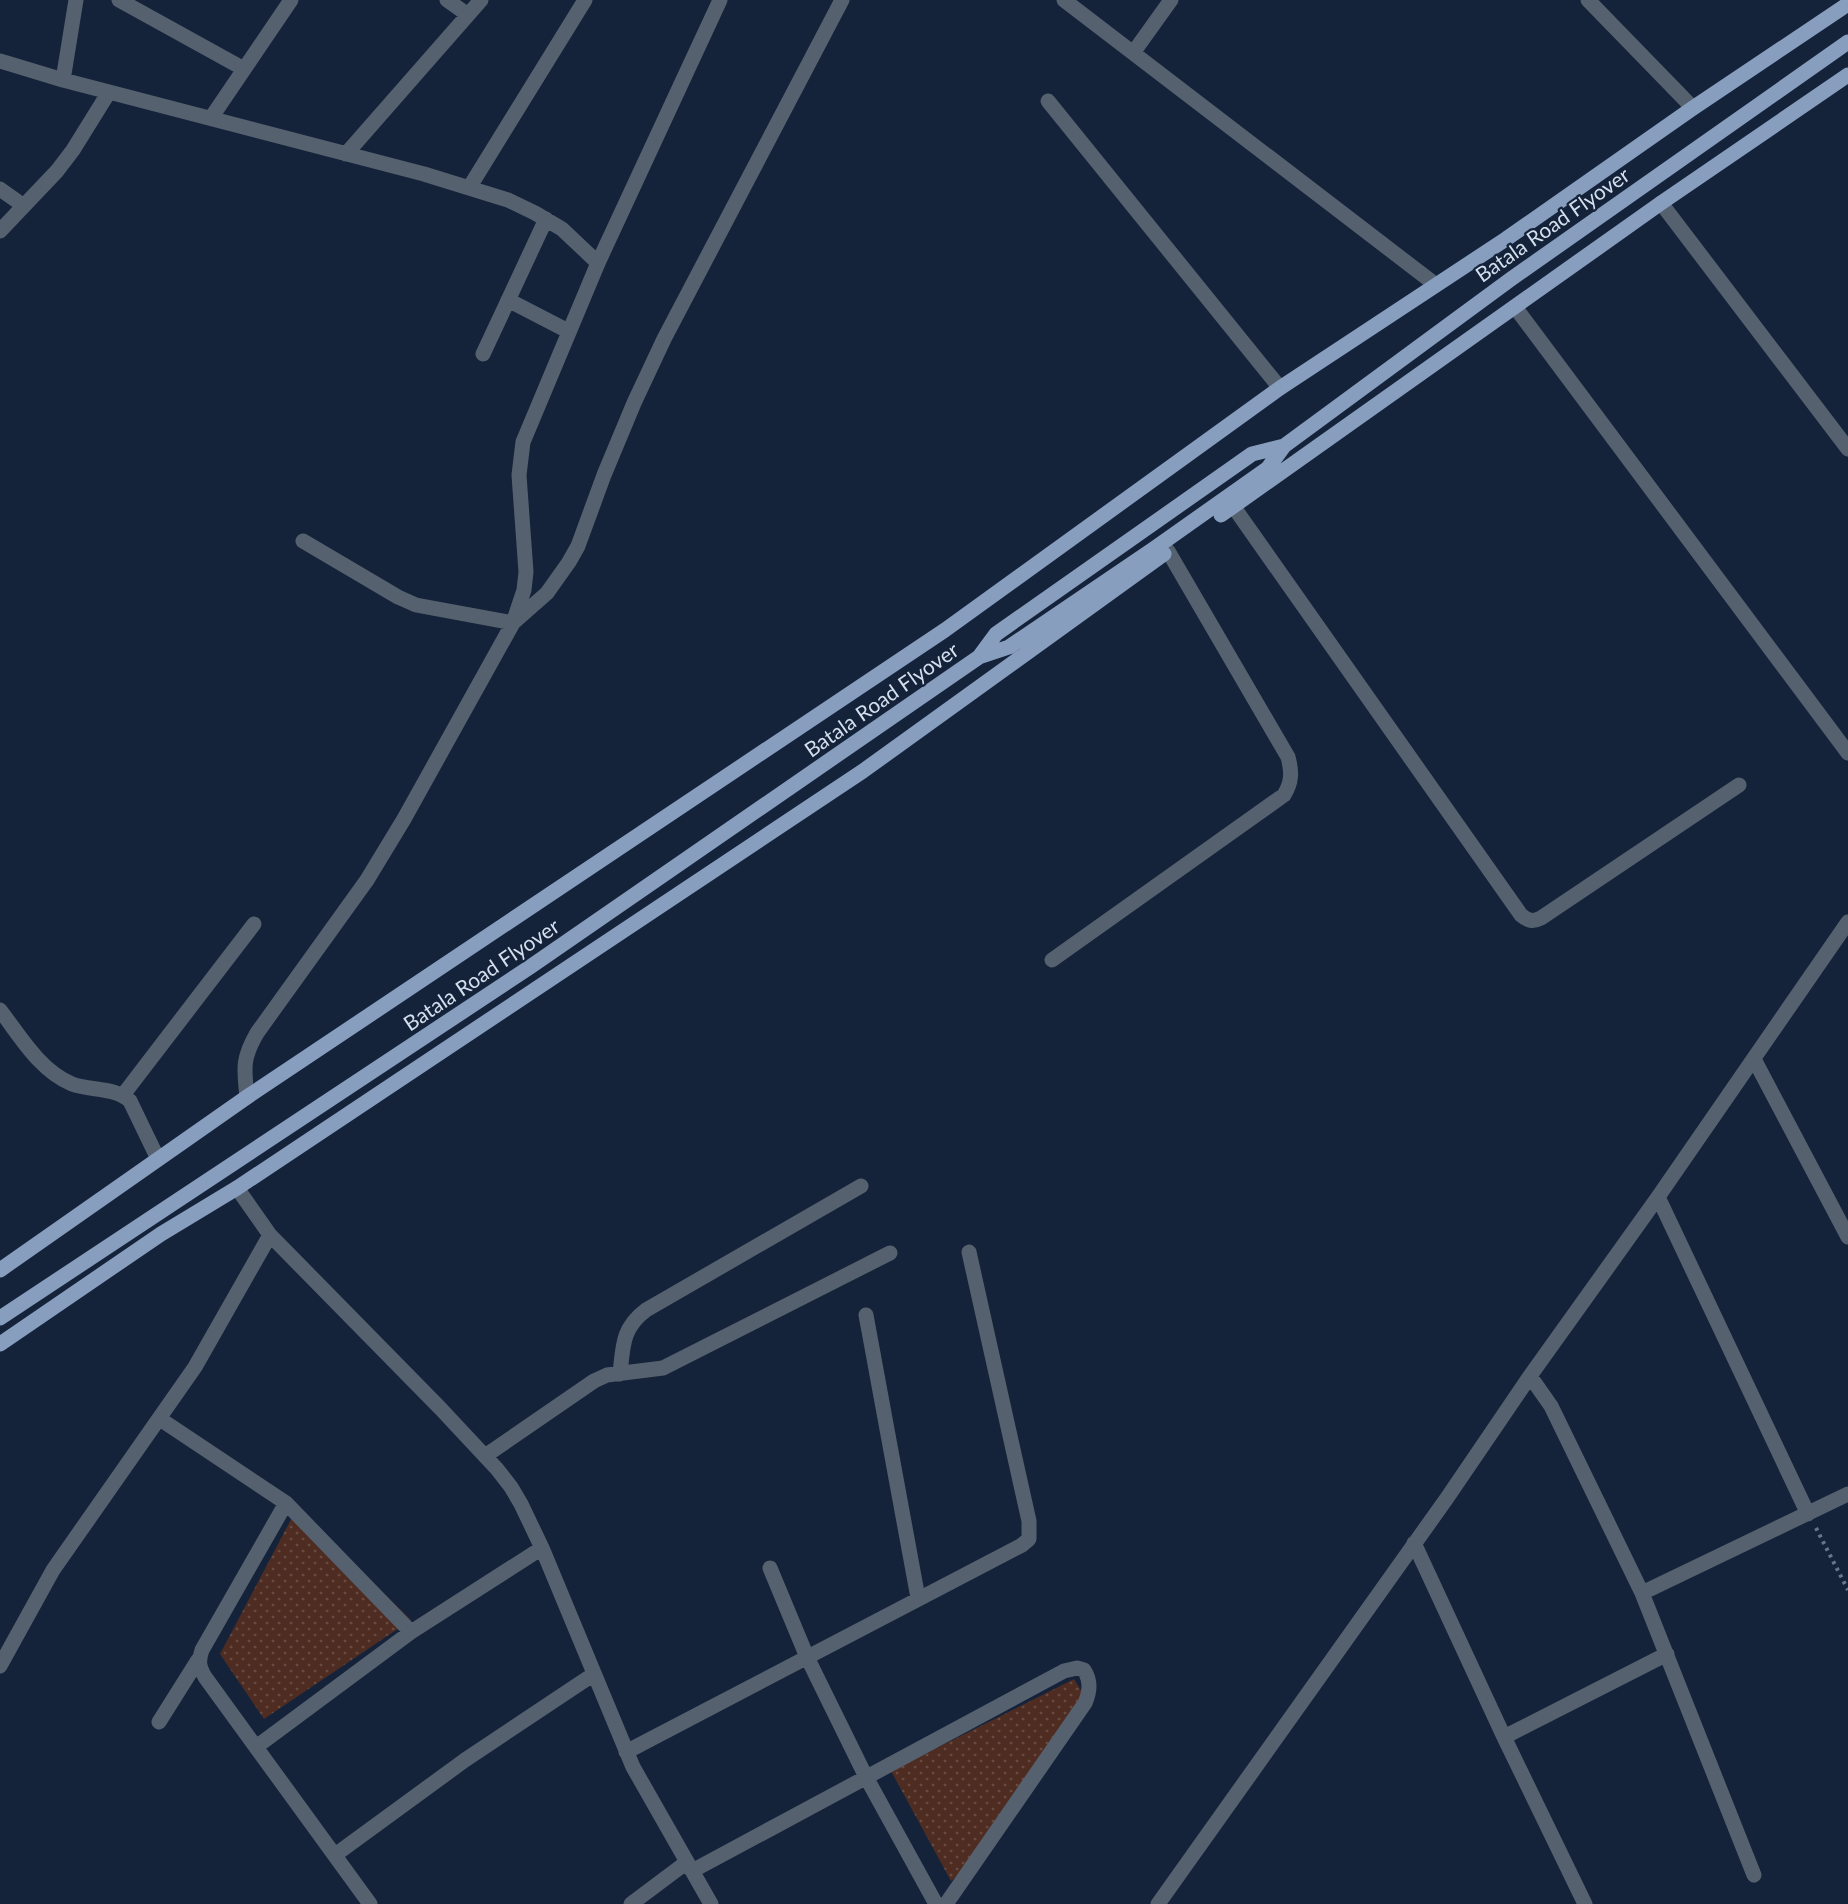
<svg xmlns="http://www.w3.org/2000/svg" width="1848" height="1904" viewBox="0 0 1848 1904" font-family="Lato,sans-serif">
	<defs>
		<pattern id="park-dots" width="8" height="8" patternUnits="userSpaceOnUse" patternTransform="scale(1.5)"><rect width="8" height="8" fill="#4f2c21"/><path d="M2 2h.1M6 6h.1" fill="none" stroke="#674a42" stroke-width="1.8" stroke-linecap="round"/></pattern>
	</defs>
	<rect width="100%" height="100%" fill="#14233a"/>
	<path fill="url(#park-dots)" d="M297,1508L411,1620L264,1719L220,1654Z
		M1074,1679L1086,1698L956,1877L951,1881L891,1771Z"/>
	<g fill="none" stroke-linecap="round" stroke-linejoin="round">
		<path stroke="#687689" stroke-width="4" stroke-dasharray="3 4.5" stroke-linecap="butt" d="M1816,1528L1848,1590"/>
		<path stroke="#566170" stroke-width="15" d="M119,0L244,69
			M447,0L468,15
			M1064,0L1436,285
			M1588,0L1693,108
			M1133,53L1171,0
			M0,61L63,80L424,174L508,200L535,213L562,229L598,263
			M63,80L76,0
			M1048,101L1280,388
			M211,118L291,0
			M346,154L481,0
			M469,188L585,0
			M0,189L24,206
			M1661,203L1848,449
			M0,231L57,171L73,150L109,92
			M508,300L568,331
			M1515,307L1848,753
			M483,354L546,219
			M1233,506L1521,915C1528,921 1533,922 1541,918L1739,785
			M303,541L398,597L416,605L513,623L547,593L569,562L578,546L604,475L634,403L664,339L842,0
			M1052,960L1284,795C1292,782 1292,772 1288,757L1168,551
			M0,1010C20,1036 40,1071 72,1084C91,1091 115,1087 130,1101L158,1159
			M1754,1059L1848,1237
			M123,1095L254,924
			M247,1097C244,1068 242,1059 257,1033L367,880L404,819L513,623L524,590L526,572L519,475L523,442L598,263L720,0
			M1658,1197L1808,1514
			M270,1235L440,1408L497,1469L511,1487L521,1504L542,1548L633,1767L711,1904
			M866,1315L918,1598
			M620,1374C623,1346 622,1328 646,1310L861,1186
			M1530,1376L1551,1406L1642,1593L1754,1875
			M160,1419L286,1503L411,1632
			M485,1456L594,1381L607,1375L663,1368L890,1253
			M286,1503L202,1650C198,1661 199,1667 205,1677L370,1904
			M1414,1543L1504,1737L1585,1904
			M770,1568L807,1657L866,1777L936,1904
			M1642,1593L1848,1494
			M0,1666L53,1570L195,1367L270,1235L237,1188
			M159,1722L198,1660
			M1504,1737L1667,1654
			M256,1747L411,1632L542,1548
			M626,1752L1022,1545L1029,1539V1521L969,1252
			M335,1855L465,1760L594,1674
			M692,1871L1064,1671L1077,1668L1084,1670C1091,1681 1090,1691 1085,1703L946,1904
			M631,1904L687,1862
			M1158,1904L1447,1498L1530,1376L1658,1197L1848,922"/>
		<path stroke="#889ebe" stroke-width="15" d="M1221,515L1661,203L1848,75
			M979,657L996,634L1252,454L1284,446
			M0,1270L247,1097L945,630L1280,388L1506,239L1693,108L1848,4
			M0,1318L530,967L979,657L1009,647L1155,548L1268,468L1284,446L1511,279L1848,42
			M0,1344L161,1234L237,1188L863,771L1164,554"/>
	</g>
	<g text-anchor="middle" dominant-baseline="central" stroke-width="4.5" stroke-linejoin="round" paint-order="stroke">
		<g font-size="21" fill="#d4dfee" stroke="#14233a">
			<text transform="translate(1552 224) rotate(-35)">Batala Road Flyover</text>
			<text transform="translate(881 699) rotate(-35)">Batala Road Flyover</text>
			<text transform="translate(481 974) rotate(-34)">Batala Road Flyover</text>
		</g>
	</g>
</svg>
